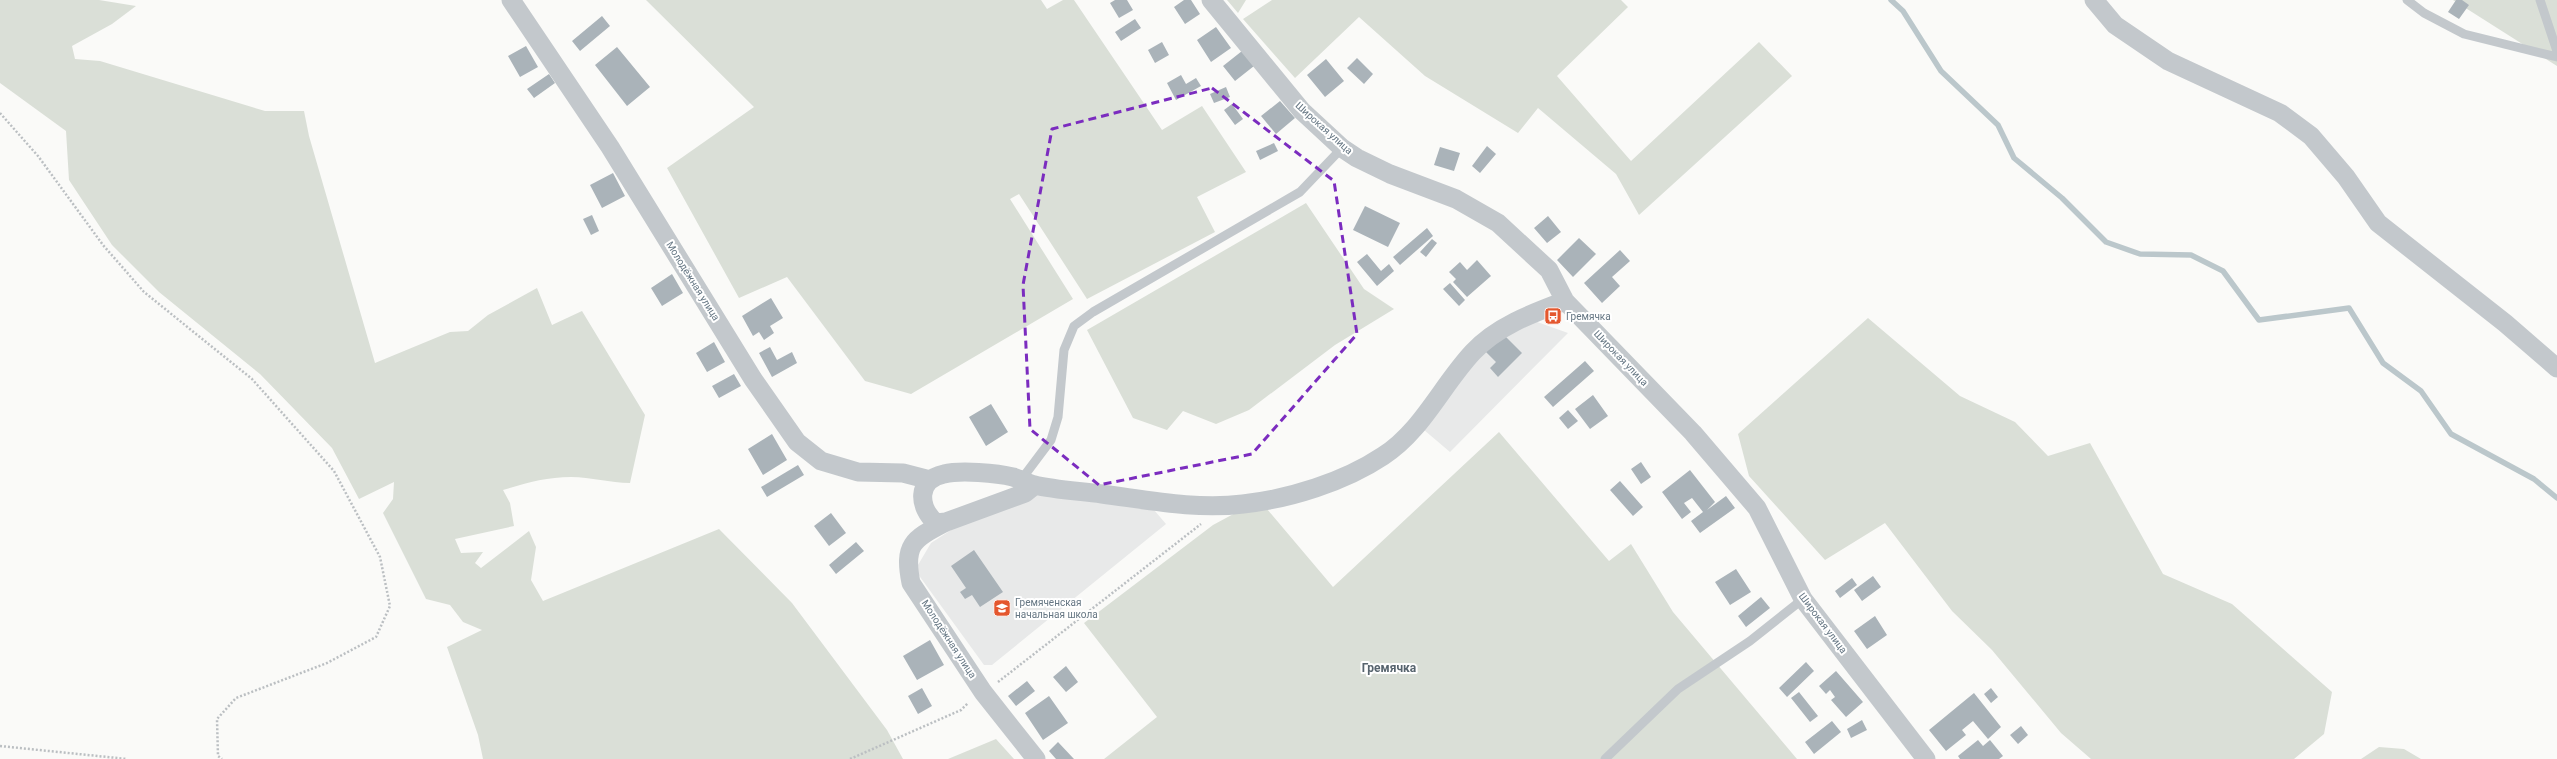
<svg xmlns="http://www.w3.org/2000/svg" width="2557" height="759" viewBox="0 0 2557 759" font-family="Roboto,sans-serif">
	<rect width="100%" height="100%" fill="#fafaf8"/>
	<path fill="#e8e9e9" d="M1523,317L1568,333L1450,452L1417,424L1439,396Z
		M1029,492L1149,504L1166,524L992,665H984L915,570L931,543L965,521Z"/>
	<path fill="#dadfd7" d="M0,0H99L136,6L112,24L72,46L75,59L100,61L265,111H304L309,136L375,363L450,332L468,331L488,315L537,288L552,325L582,311L645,415L630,483C610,483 591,477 571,477C547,477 526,483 503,490L510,503L514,526L455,539L461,553L483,552L475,563L481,568L529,531L536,547L531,580L543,601L719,529L792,603L887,730L903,759H483L478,735L447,647L482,630L463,622L450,605L426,599L383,513L393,499L394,482L359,499L332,448L260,374L159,292L112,245L69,180L66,131L0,83Z
		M646,0H1041L1047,9L1063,0H1074L1162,130L1202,106L1246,172L1197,197L1215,232L1087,299L1019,194L1010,199L1073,299L911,394L865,381L787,277L739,298L667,168L754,107Z
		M1227,0H1246L1238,13Z
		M1272,0H1621L1628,7L1557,76L1631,161L1759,42L1792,76L1639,215L1616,174L1538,108L1518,133L1425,76L1359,17L1295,78L1243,19Z
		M2453,0H2557V66Z
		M1306,203L1364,289L1394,309L1335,345L1249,410L1216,424L1183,411L1167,430L1133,418L1087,330Z
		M1868,318L1960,396L2015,422L2048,456L2090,443L2163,574L2232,604L2332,692L2324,734L2294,759H2091L2061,733L1992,650L1952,611L1885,523L1825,560L1749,476L1738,434Z
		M1499,432L1609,561L1631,544L1673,612L1797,759H1104L1157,717L1084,623L1213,525L1239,511L1267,509L1333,587Z
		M996,739L1014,759H948Z
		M2379,747L2404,749L2421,759H2361Z"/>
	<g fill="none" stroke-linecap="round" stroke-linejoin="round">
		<path stroke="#bbc7cb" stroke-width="5.5" d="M1891,0L1903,11L1941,71L1998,125L2014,158L2062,198L2106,242L2140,254L2191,255L2223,271L2259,320L2349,308L2383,363L2421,391L2451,434L2534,479L2557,498"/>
	</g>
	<path fill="#aab3b9" d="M1115,0H1127L1133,10L1119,18L1110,3Z
		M1184,0H1191L1200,14L1185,24L1174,7Z
		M2456,0H2462L2469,5L2459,19L2448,12Z
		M602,16L610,26L580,51L572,41Z
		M1135,19L1141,28L1121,41L1115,32Z
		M1216,27L1231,48L1211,62L1197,40Z
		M1162,42L1169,55L1155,63L1148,50Z
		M526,46L538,67L520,77L508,56Z
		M617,47L650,87L627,106L595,65Z
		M1242,51L1254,66L1235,81L1223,66Z
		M1357,58L1373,74L1364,84L1347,68Z
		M1326,59L1344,81L1325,97L1307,75Z
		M549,74L555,83L534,98L527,89Z
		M1181,75L1186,84L1196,78L1201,86L1176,100L1167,83Z
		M1226,87L1230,97L1214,103L1210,94Z
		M1280,101L1295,118L1276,134L1261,116Z
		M1232,104L1243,119L1235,125L1224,110Z
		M1274,143L1278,151L1260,160L1256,151Z
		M1487,146L1496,154L1480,173L1472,166Z
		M1440,147L1460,153L1454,171L1434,165Z
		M613,173L625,196L602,208L590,185Z
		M1365,206L1400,223L1388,247L1353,230Z
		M592,215L599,231L591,235L583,219Z
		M1548,216L1561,232L1547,243L1534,228Z
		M1427,228L1433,236L1400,265L1393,257Z
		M1579,238L1596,254L1573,277L1557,260Z
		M1432,239L1437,243L1426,257L1420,252Z
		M1620,250L1630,261L1612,277L1620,286L1602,303L1584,283Z
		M1367,254L1381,271L1389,264L1394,271L1377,286L1357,262Z
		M1477,260L1491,276L1467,297L1453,282L1456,279L1449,272L1460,262L1467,270Z
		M672,274L683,293L662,306L651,288Z
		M1450,283L1465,300L1459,306L1443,289Z
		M771,298L783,318L770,326L774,333L764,340L759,332L753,336L742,316Z
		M1502,333L1522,353L1498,377L1490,368L1496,362L1484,350Z
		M714,342L725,362L707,372L696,353Z
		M770,347L777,360L792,352L797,363L772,377L759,353Z
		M1585,361L1594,371L1553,407L1544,397Z
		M734,374L741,386L719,398L712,386Z
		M1593,395L1608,416L1590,429L1575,409Z
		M991,404L1008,432L986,446L969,417Z
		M1568,410L1578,421L1568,429L1559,418Z
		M772,434L787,460L763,475L748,449Z
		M1641,462L1651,477L1641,484L1631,469Z
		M798,465L804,475L767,497L761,487Z
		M1690,470L1715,502L1707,510L1726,496L1735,508L1700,533L1691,521L1703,512L1692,498L1684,503L1691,512L1682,519L1662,492Z
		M1620,481L1643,507L1633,516L1610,490Z
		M831,513L846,533L829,546L814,526Z
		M856,542L864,551L836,574L829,565Z
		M974,550L1003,592L980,607L972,595L965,599L960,592L966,588L951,566Z
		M1736,569L1751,592L1730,605L1715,582Z
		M1873,576L1881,587L1862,601L1854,590Z
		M1852,578L1857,585L1840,598L1835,591Z
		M1761,597L1770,608L1746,627L1738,616Z
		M1875,616L1887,635L1867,649L1854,631Z
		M930,640L944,665L917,680L903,656Z
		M1806,662L1814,671L1787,697L1779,688Z
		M1066,666L1078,682L1066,692L1053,677Z
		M1836,671L1863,702L1846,717L1831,700L1835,697L1830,690L1826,694L1819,686Z
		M1027,681L1035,691L1016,706L1008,696Z
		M922,688L932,706L918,714L908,696Z
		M1991,688L1998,697L1991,703L1984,694Z
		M1799,692L1818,716L1810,722L1791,698Z
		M1974,693L2001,727L1988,739L1973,721L1962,730L1966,735L1946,751L1929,730Z
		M1049,696L1068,723L1043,740L1025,713Z
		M1862,720L1867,730L1851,738L1847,729Z
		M1832,721L1841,732L1814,754L1805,742Z
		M2021,726L2028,735L2018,744L2010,735Z
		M1978,740L1983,746L1990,740L2003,756L1999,759H1960L1958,756Z
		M1058,742L1074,759H1056L1049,751Z"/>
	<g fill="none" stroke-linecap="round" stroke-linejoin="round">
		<path stroke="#bbbfc2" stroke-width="2.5" stroke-dasharray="2 2" stroke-linecap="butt" d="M0,113L38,156L103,245L144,292L252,379L334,471L380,557L390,606L376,637L327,663L236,698L217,719L218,756L222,759
			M998,682L1201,524
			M0,746L127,759
			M850,759L961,710L968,703"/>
		<path stroke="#c3c8cc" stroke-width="9" d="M2407,0L2424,13L2464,34L2557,57
			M2540,0L2557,51
			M1021,480L1051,440L1058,417L1064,350L1074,326L1093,312L1300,192L1342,148
			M1605,759L1678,689L1750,641L1803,599"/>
		<path stroke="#c3c8cc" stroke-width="19" d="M511,0L610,147L753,379L797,442L821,461L858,472L903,473L930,480
			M1211,0L1302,111L1342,148L1357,158L1390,174L1456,199L1498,223L1549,270L1565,301L1693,433L1757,508L1803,599L1926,759
			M2094,0L2115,25L2168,61L2280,113L2311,136L2346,177L2378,223L2505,323L2557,368
			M1035,485L1025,493L946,522L936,523C918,507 916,480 944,474C960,470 997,473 1013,477C1020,479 1027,483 1034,485C1056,490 1080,491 1102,494C1148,500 1197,510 1243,504C1289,499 1344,482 1383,456C1422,431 1442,385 1473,352C1497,326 1533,313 1565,301
			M946,522C914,539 903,543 911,583L983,692L1036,759"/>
	</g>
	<path fill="none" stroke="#7b2cbf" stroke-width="3" stroke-dasharray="8 5" stroke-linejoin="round" d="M1212,88L1334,181L1357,334L1252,454L1099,485L1030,429L1023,285L1052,129Z"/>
	<defs>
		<symbol id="bus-square" viewBox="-11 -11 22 22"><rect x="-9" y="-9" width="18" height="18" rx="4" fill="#e4572e" stroke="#fff"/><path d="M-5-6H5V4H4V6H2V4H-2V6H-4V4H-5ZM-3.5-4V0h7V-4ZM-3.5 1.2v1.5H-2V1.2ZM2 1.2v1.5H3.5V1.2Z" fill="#fff"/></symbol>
		<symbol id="school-square" viewBox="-11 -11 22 22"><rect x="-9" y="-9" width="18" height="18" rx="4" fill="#e4572e" stroke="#fff"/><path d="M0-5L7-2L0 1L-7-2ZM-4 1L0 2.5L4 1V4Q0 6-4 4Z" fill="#fff"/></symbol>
	</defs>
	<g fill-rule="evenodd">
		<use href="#bus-square" x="1543" y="306" width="20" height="20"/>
		<use href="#school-square" x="992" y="598" width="20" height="20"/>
	</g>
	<g text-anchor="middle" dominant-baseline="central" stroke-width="4" stroke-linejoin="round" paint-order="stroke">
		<g font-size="10" fill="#657683" stroke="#fff">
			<text transform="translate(1324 128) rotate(42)">Широкая улица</text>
			<text transform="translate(693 281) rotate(58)">Молодёжная улица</text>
			<text transform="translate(1621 358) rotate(46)">Широкая улица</text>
			<text transform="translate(1823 623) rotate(53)">Широкая улица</text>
			<text transform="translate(949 639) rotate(57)">Молодёжная улица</text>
		</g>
		<g font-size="10" fill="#657683" stroke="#fff" text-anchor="start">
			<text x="1566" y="316">Гремячка</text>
			<text x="1015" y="602">Гремяченская<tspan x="1015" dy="12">начальная школа</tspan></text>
		</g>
		<g font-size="12" font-weight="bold" fill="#57646e" stroke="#fff">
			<text x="1389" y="668">Гремячка</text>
		</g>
	</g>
</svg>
